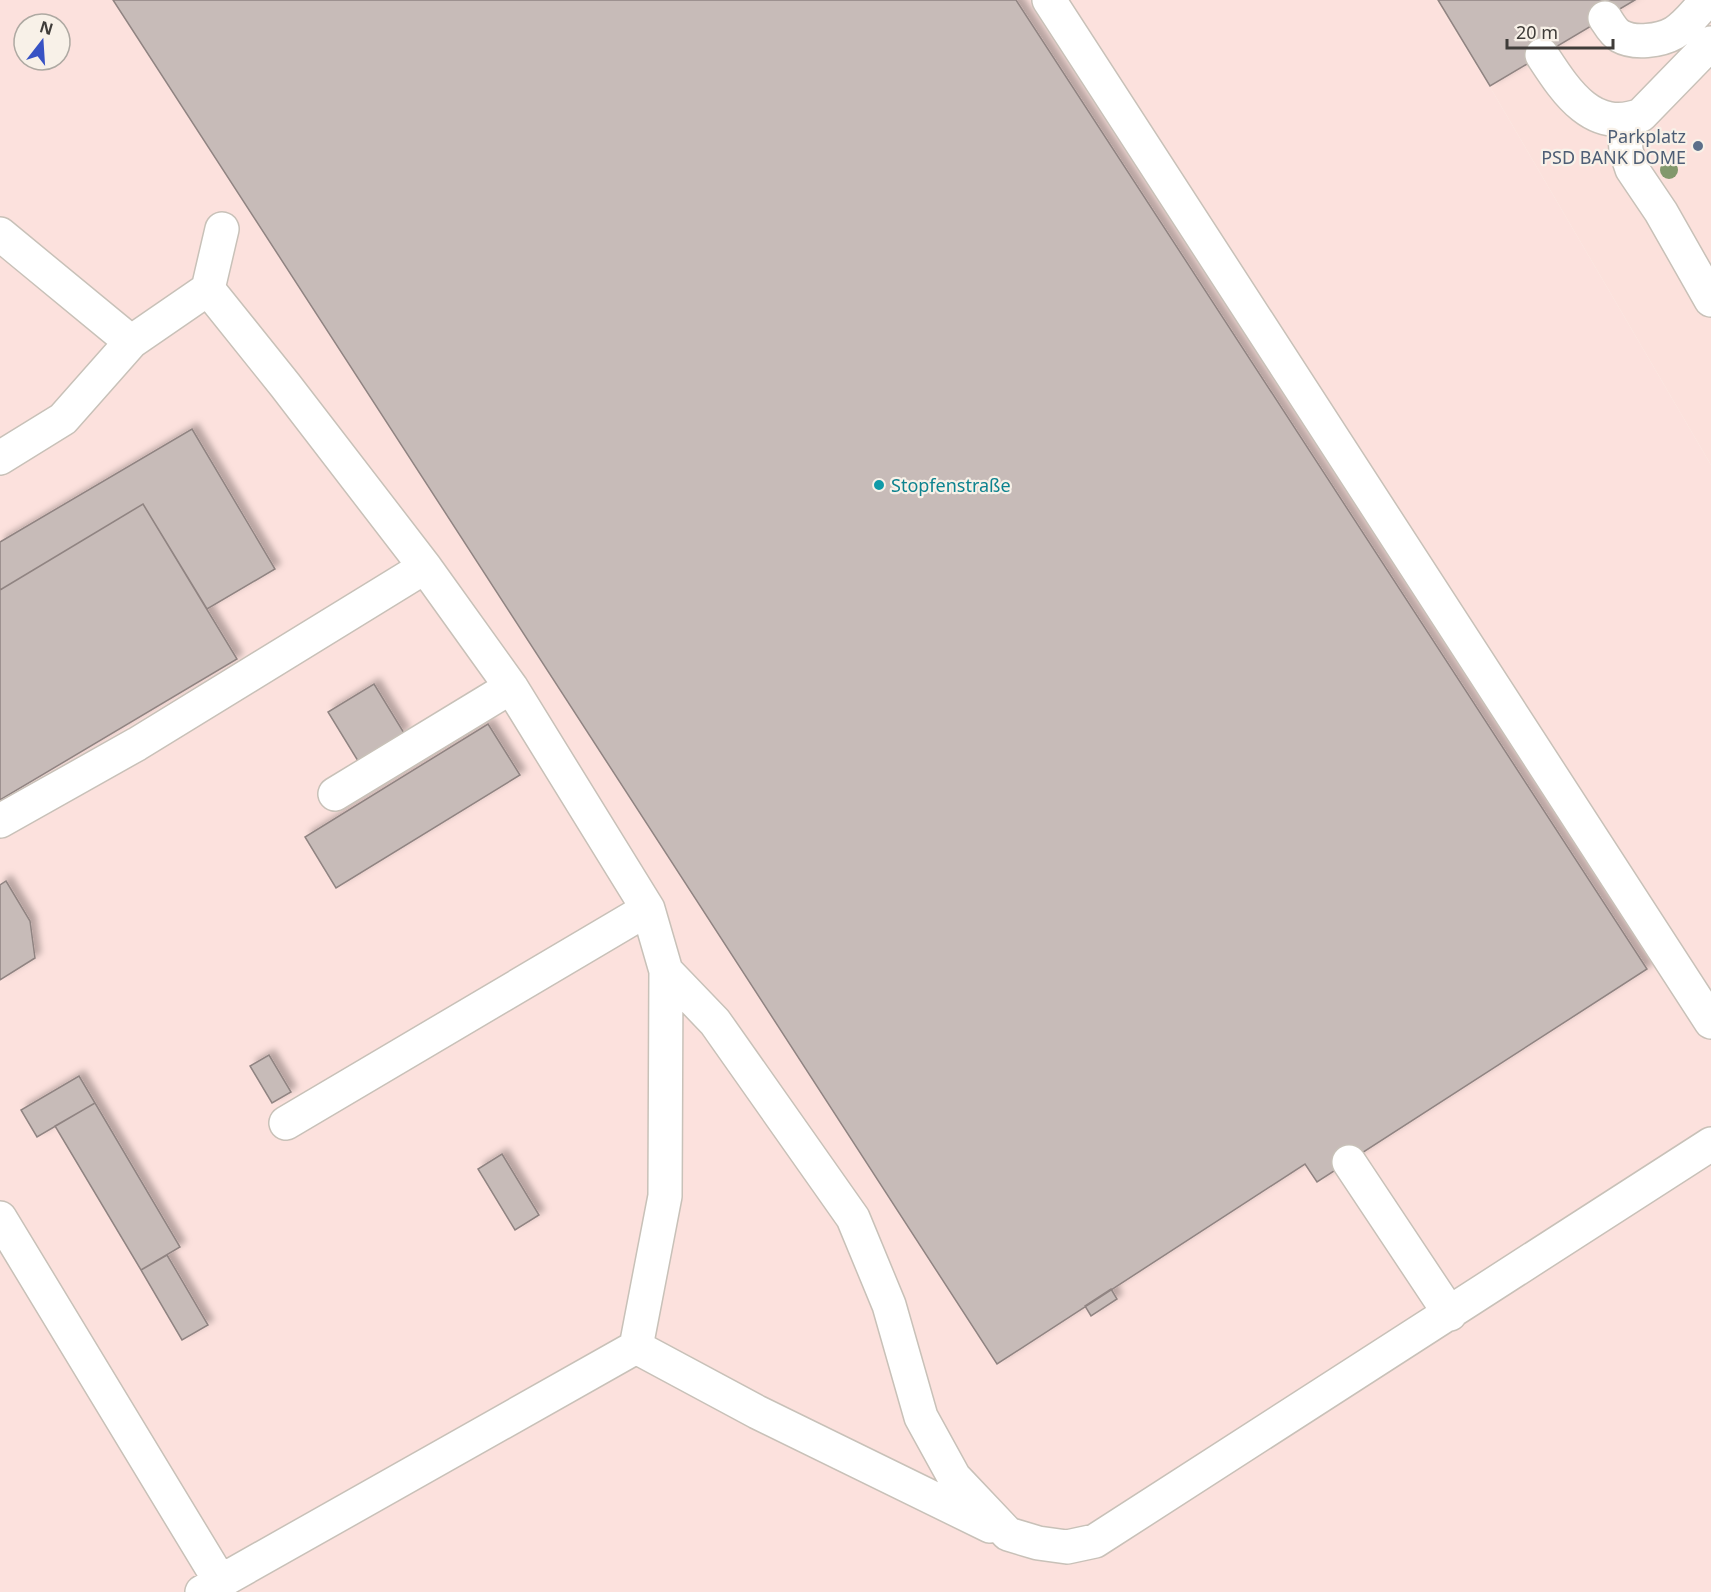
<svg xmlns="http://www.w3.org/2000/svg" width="1711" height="1592" viewBox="0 0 1711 1592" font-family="'Noto Sans',sans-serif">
	<defs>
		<filter id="shadow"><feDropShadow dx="5.5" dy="-5.5" stdDeviation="3" flood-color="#0004"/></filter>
	</defs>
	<rect width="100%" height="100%" fill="#f8f1e8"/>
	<path fill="#fce1dc" d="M1435,0H1711V465L1490,87Z"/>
	<path fill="#fce1dd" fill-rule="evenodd" d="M0,0H1435L1490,87L1711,465V1592H0ZM24,24H60V60H24Z"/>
	<path fill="#c7bbb8" stroke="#908482" stroke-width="1.5" filter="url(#shadow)" d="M113,0H1016L1647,969L1317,1182L1305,1164L997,1364Z
		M1438,0H1635L1490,86Z
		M192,429L275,569L207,609L143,504L0,590V542Z
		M143,504L237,659L0,800V590Z
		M374,684L404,733L358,761L328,712Z
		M488,724L520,775L336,888L305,837Z
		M6,881L30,921L35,958L0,980V885Z
		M269,1055L291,1092L272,1103L250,1066Z
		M79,1076L95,1103L37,1137L21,1110Z
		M95,1103L180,1247L141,1270L55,1126Z
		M502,1154L539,1215L515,1230L478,1169Z
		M167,1255L208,1325L182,1340L141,1270Z
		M1111,1289L1117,1299L1091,1316L1085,1306Z"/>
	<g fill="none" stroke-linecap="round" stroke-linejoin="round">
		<defs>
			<path id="minor" d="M1049,0L1711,1022
				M1605,18C1609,24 1613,32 1620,36C1634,44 1660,41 1674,33C1687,25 1697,11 1707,0
				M1542,55C1565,90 1592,134 1641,115L1711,43
				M1627,120L1625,135L1626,151L1632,169L1661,212L1711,300
				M222,229L208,289L285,385L425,567L511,687L648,909L666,971L715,1022L853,1218L889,1305L921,1417L954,1477L1008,1534L1038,1543L1067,1547L1095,1541L1711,1144
				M0,234L131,342
				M0,458L63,419L131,342L208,289
				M335,794L511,687
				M0,821L137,744L425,567
				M666,971L665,1196L636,1347L757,1412L990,1526
				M286,1123L648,909
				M1349,1162L1450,1314
				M0,1218L220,1581
				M202,1592L636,1347"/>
		</defs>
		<use href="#minor" stroke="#c8c1b8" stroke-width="36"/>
		<use href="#minor" stroke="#fff" stroke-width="33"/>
	</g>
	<circle fill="#82986c" cx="1669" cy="170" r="9"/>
	<circle fill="#5c6f8a" stroke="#f8f1e8" stroke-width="2" cx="1698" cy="146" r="6"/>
	<circle fill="#0f9aa8" stroke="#f8f1e8" stroke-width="2" cx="879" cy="485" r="6"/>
	<g text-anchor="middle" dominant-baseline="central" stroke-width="4.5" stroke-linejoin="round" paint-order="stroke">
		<g font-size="18" fill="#4e5e75" stroke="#f8f1e8" text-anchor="end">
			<text x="1686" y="136">Parkplatz<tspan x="1686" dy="21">PSD BANK DOME</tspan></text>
		</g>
		<g font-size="18" fill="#0d838f" stroke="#f8f1e8" text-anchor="start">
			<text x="891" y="485">Stopfenstraße</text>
		</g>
	</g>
	<g transform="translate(42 42) rotate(17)"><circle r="28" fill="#f8f1e8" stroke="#aea9a2" stroke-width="1.5"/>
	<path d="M0-4.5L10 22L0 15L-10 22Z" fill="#3852c4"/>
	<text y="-9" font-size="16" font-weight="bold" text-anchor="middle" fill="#3f3c39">N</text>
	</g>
	<path d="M1507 39v9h106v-9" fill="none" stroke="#3f3c39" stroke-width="3"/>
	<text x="1516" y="39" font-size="18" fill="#3f3c39" stroke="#f8f1e8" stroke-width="4.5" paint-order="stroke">20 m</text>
</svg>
